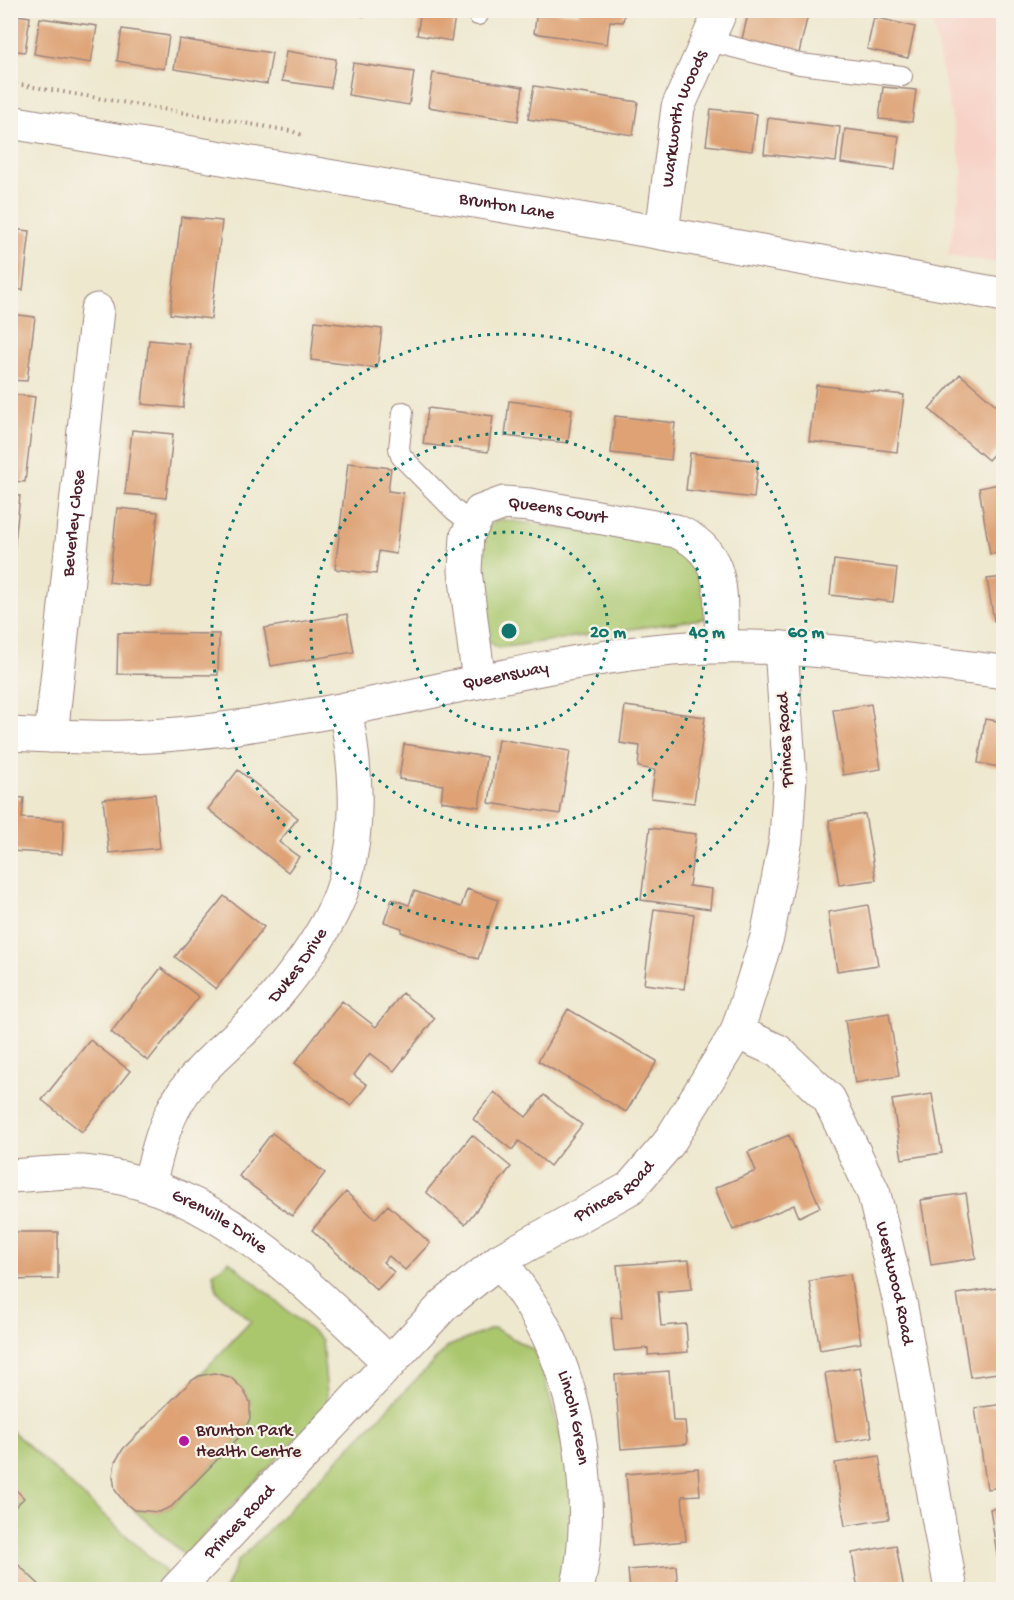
<svg xmlns="http://www.w3.org/2000/svg" width="1014" height="1600" viewBox="0 0 1014 1600" font-family="'Gochi Hand',sans-serif">
	<rect width="100%" height="100%" fill="#f7f3e8"/>
	<filter id="ink" filterUnits="userSpaceOnUse"><feTurbulence type="fractalNoise" baseFrequency=".0167" numOctaves="2"/><feDisplacementMap in="SourceGraphic" scale="12" xChannelSelector="R" yChannelSelector="G"/><feConvolveMatrix kernelMatrix="1 2 1 2 8 2 1 2 1" color-interpolation-filters="sRGB"/></filter>
	<filter id="wash" filterUnits="userSpaceOnUse"><feTurbulence type="fractalNoise" baseFrequency=".008" numOctaves="4" result="noise"/><feDisplacementMap in="SourceGraphic" scale="24" xChannelSelector="R" yChannelSelector="G"/><feGaussianBlur stdDeviation="1.35" result="paint"/><feColorMatrix in="noise" values="0 0 0 0 0 0 0 0 0 0 0 0 0 0 0 0 0 1.4 0 .05"/><feComposite in="paint" operator="in"/></filter>
	<g filter="url(#wash)">
		<rect width="100%" height="100%" fill="#eee8cf"/>
		<path fill="#f7d1c6" d="M930,11H1003V264L948,255L963,173Z"/>
		<path fill="#aac76e" stroke="#7a734c" stroke-width="1.5" d="M499,519L679,546L703,557L708,618L498,648L487,640L474,537Z
			M229,1261L322,1340L328,1405L185,1555L134,1510L159,1512L171,1507L244,1432L250,1402L242,1388L230,1378L199,1376L251,1321L217,1291L213,1274Z
			M494,1328L537,1352L574,1484L568,1562L559,1589L225,1590L237,1562L449,1346Z
			M10,1429L166,1572L150,1589H11Z"/>
		<g id="blocks">
			<path fill="#dea275" d="M334,10H365L364,16Z
				M421,10H456L451,41L417,35Z
				M537,10L579,14L580,10H625L623,22L610,21L607,44L534,33Z
				M749,10H809L799,53L742,39Z
				M10,14L30,17L25,52L10,50Z
				M874,17L915,27L908,58L867,49Z
				M40,18L97,26L91,63L34,54Z
				M122,29L169,36L164,69L117,61Z
				M179,39L272,53L267,84L174,69Z
				M286,51L336,59L331,88L282,81Z
				M353,63L414,72L409,105L348,95Z
				M433,73L523,87L518,121L428,107Z
				M534,86L638,102L633,135L528,119Z
				M883,87L916,90L912,122L879,119Z
				M711,109L757,114L752,151L706,145Z
				M768,118L840,127L836,162L764,154Z
				M845,129L899,136L895,170L841,163Z
				M181,217L222,221L211,319L170,314Z
				M10,229L30,231L23,290L10,289Z
				M10,314L35,317L27,381L10,380Z
				M315,321L382,329L377,368L311,360Z
				M149,340L190,344L183,408L142,404Z
				M960,374L1004,412V443L988,460L929,409Z
				M816,385L904,395L897,452L809,441Z
				M10,394L35,397L25,482L10,481Z
				M509,401L572,409L568,443L505,436Z
				M428,408L493,416L488,452L423,444Z
				M615,416L675,423L671,460L611,453Z
				M132,430L173,434L166,498L125,494Z
				M690,453L758,461L754,498L686,490Z
				M348,463L391,468L388,491L403,493L396,554L379,551L376,574L335,569Z
				M1004,483V552L990,554L979,488Z
				M10,495L20,496L13,560H10Z
				M117,508L158,512L150,587L109,582Z
				M834,560L897,568L893,602L830,595Z
				M1004,577V619L994,621L987,579Z
				M347,614L354,652L271,666L264,628Z
				M118,633L219,634L218,675L117,674Z
				M871,704L881,769L843,775L833,710Z
				M625,706L705,717L694,803L651,798L655,770L638,767L640,746L620,743Z
				M985,719L1004,722V768L978,763Z
				M498,739L570,751L560,814L489,803Z
				M404,744L486,757L479,807L441,801L443,785L399,779Z
				M238,770L298,818L279,842L299,857L288,872L208,809Z
				M155,794L160,848L109,853L103,799Z
				M10,797L24,798L22,818L64,820L62,854L10,851Z
				M865,814L876,880L839,885L829,820Z
				M650,828L696,834L689,886L712,889L710,909L641,900Z
				M467,889L498,900L478,959L401,932L402,928L384,922L392,899L409,905L414,891L461,907Z
				M224,896L264,927L216,989L175,957Z
				M868,905L878,965L837,971L828,912Z
				M654,909L694,914L684,989L644,984Z
				M161,968L199,997L148,1061L111,1032Z
				M402,993L435,1018L394,1071L370,1053L354,1075L367,1085L351,1106L295,1063L342,1001L376,1027Z
				M568,1009L657,1061L626,1112L538,1061Z
				M889,1013L899,1076L855,1083L845,1020Z
				M90,1040L130,1071L82,1132L42,1100Z
				M494,1092L526,1117L544,1095L582,1125L550,1166L519,1141L512,1150L473,1119Z
				M932,1094L942,1153L902,1159L892,1100Z
				M272,1133L325,1173L292,1216L239,1176Z
				M472,1135L511,1167L465,1224L426,1192Z
				M789,1135L820,1207L799,1217L794,1205L733,1230L715,1188L756,1171L748,1152Z
				M346,1192L375,1219L388,1205L430,1243L405,1270L389,1256L383,1262L394,1272L377,1290L312,1230Z
				M966,1193L976,1258L931,1265L921,1200Z
				M10,1232H58V1279L10,1280Z
				M689,1260L692,1289L658,1292L661,1326L686,1324L688,1352L648,1355V1348L614,1351L611,1318H622L617,1265Z
				M850,1274L861,1343L820,1350L809,1281Z
				M998,1288L1004,1326V1372L970,1377L957,1294Z
				M860,1367L872,1437L836,1443L825,1373Z
				M669,1371L673,1421H685L687,1444L621,1449L615,1375Z
				M214,1373L230,1377L242,1388L250,1402V1418L244,1432L171,1507L159,1512L134,1510L124,1502L115,1490L113,1476L115,1462L123,1449L191,1381L199,1376Z
				M1004,1404V1487L987,1489L975,1408Z
				M879,1456L889,1519L845,1526L835,1463Z
				M698,1468L700,1495L682,1496L686,1541L632,1546L626,1474Z
				M10,1484L24,1498L10,1512Z
				M1004,1507V1573L1000,1574L990,1509Z
				M896,1545L904,1590H858L852,1553Z
				M10,1557L45,1590H10Z
				M676,1566L678,1590H630L628,1570Z"/>
		</g>
	</g>
	<g filter="url(#ink)">
		<use href="#blocks" fill-opacity="0" stroke="#9c847d" stroke-width="1.5"/>
		<g fill="none" stroke-linecap="round" stroke-linejoin="round">
			<defs>
				<path id="service" d="M478,15V10
					M709,41L800,64L902,76
					M403,412L399,448L401,456L454,510L473,525"/>
				<g id="minor">
					<path id="s1" d="M662,233L678,107L721,10"/>
					<path id="s2" d="M479,682L465,571L467,536L480,512L504,503L530,505L676,531C729,554 719,595 722,645"/>
					<path id="s3" d="M10,734C49,736 88,738 126,737C199,735 274,722 346,709C448,690 549,663 653,651C770,638 887,658 1004,672"/>
					<path id="s4" d="M51,736L97,310"/>
					<path id="s5" d="M737,1032L778,1051L829,1099L874,1194L901,1307L951,1590"/>
					<path id="s6" d="M10,1176C34,1175 60,1171 83,1172C213,1183 300,1279 390,1363"/>
					<path id="s7" d="M149,1184C156,1159 161,1133 173,1110C195,1065 245,1035 276,996C302,965 335,919 345,880C361,824 356,765 345,709"/>
					<path id="s8" d="M500,1260C519,1287 538,1312 551,1342C583,1416 595,1511 577,1590"/>
					<path id="s9" d="M176,1590L444,1305L500,1260L630,1188L668,1144L737,1032L767,937L786,839L790,778L781,648"/>
				</g>
				<g id="tertiary">
					<path id="s10" d="M10,122L662,233L1004,295"/>
				</g>
			</defs>
			<use href="#service" stroke="#9c847d" stroke-width="22"/>
			<use href="#minor" stroke="#9c847d" stroke-width="35"/>
			<use href="#tertiary" stroke="#9c847d" stroke-width="35"/>
			<path stroke="#9c847d" stroke-width="4" stroke-dasharray="1.5 4.5" stroke-linecap="butt" d="M10,83L291,131L305,136"/>
			<use href="#service" stroke="#fff" stroke-width="20"/>
			<use href="#minor" stroke="#fff" stroke-width="33"/>
			<use href="#tertiary" stroke="#fff" stroke-width="33"/>
		</g>
	</g>
	<g fill="none" stroke="#0f766e" stroke-width="3" stroke-dasharray="3 6">
		<circle cx="509" cy="631" r="99"/>
		<circle cx="509" cy="631" r="198"/>
		<circle cx="509" cy="631" r="297"/>
	</g>
	<circle fill="#b5179e" stroke="#f7f3e8" stroke-width="2" cx="184" cy="1441" r="6"/>
	<g text-anchor="middle" dominant-baseline="central" stroke-width="4.5" stroke-linejoin="round" paint-order="stroke">
		<g font-size="18" fill="#4a1f2b" stroke="#f7f3e8">
			<text stroke="none"><textPath href="#s1" startOffset="117">Warkworth Woods</textPath></text>
			<text stroke="none"><textPath href="#s10" startOffset="504">Brunton Lane</textPath></text>
			<text stroke="none"><textPath href="#s2" startOffset="254">Queens Court</textPath></text>
			<text stroke="none"><textPath href="#s4" startOffset="214">Beverley Close</textPath></text>
			<text stroke="none"><textPath href="#s3" startOffset="501">Queensway</textPath></text>
			<text transform="translate(786 740) rotate(-93)">Princes Road</text>
			<text stroke="none"><textPath href="#s7" startOffset="270">Dukes Drive</textPath></text>
			<text stroke="none"><textPath href="#s9" startOffset="597">Princes Road</textPath></text>
			<text stroke="none"><textPath href="#s6" startOffset="220">Grenville Drive</textPath></text>
			<text stroke="none"><textPath href="#s5" startOffset="312">Westwood Road</textPath></text>
			<text stroke="none"><textPath href="#s8" startOffset="176">Lincoln Green</textPath></text>
			<text stroke="none"><textPath href="#s9" startOffset="93">Princes Road</textPath></text>
		</g>
		<g font-size="18" fill="#4a1f2b" stroke="#f7f3e8" text-anchor="start">
			<text x="196" y="1431">Brunton Park<tspan x="196" dy="21">Health Centre</tspan></text>
		</g>
	</g>
	<circle cx="509" cy="631" r="9" fill="#0f766e" stroke="#f7f3e8" stroke-width="3"/>
	<g font-size="18" text-anchor="middle" font-weight="bold" fill="#0f766e" stroke="#f7f3e8" stroke-width="4.5" stroke-linejoin="round" paint-order="stroke">
		<text x="608" y="637">20 m</text>
		<text x="707" y="637">40 m</text>
		<text x="806" y="637">60 m</text>
	</g>
	<rect width="1014" height="1600" fill="none" stroke="#f7f3e8" stroke-width="36"/>
</svg>
